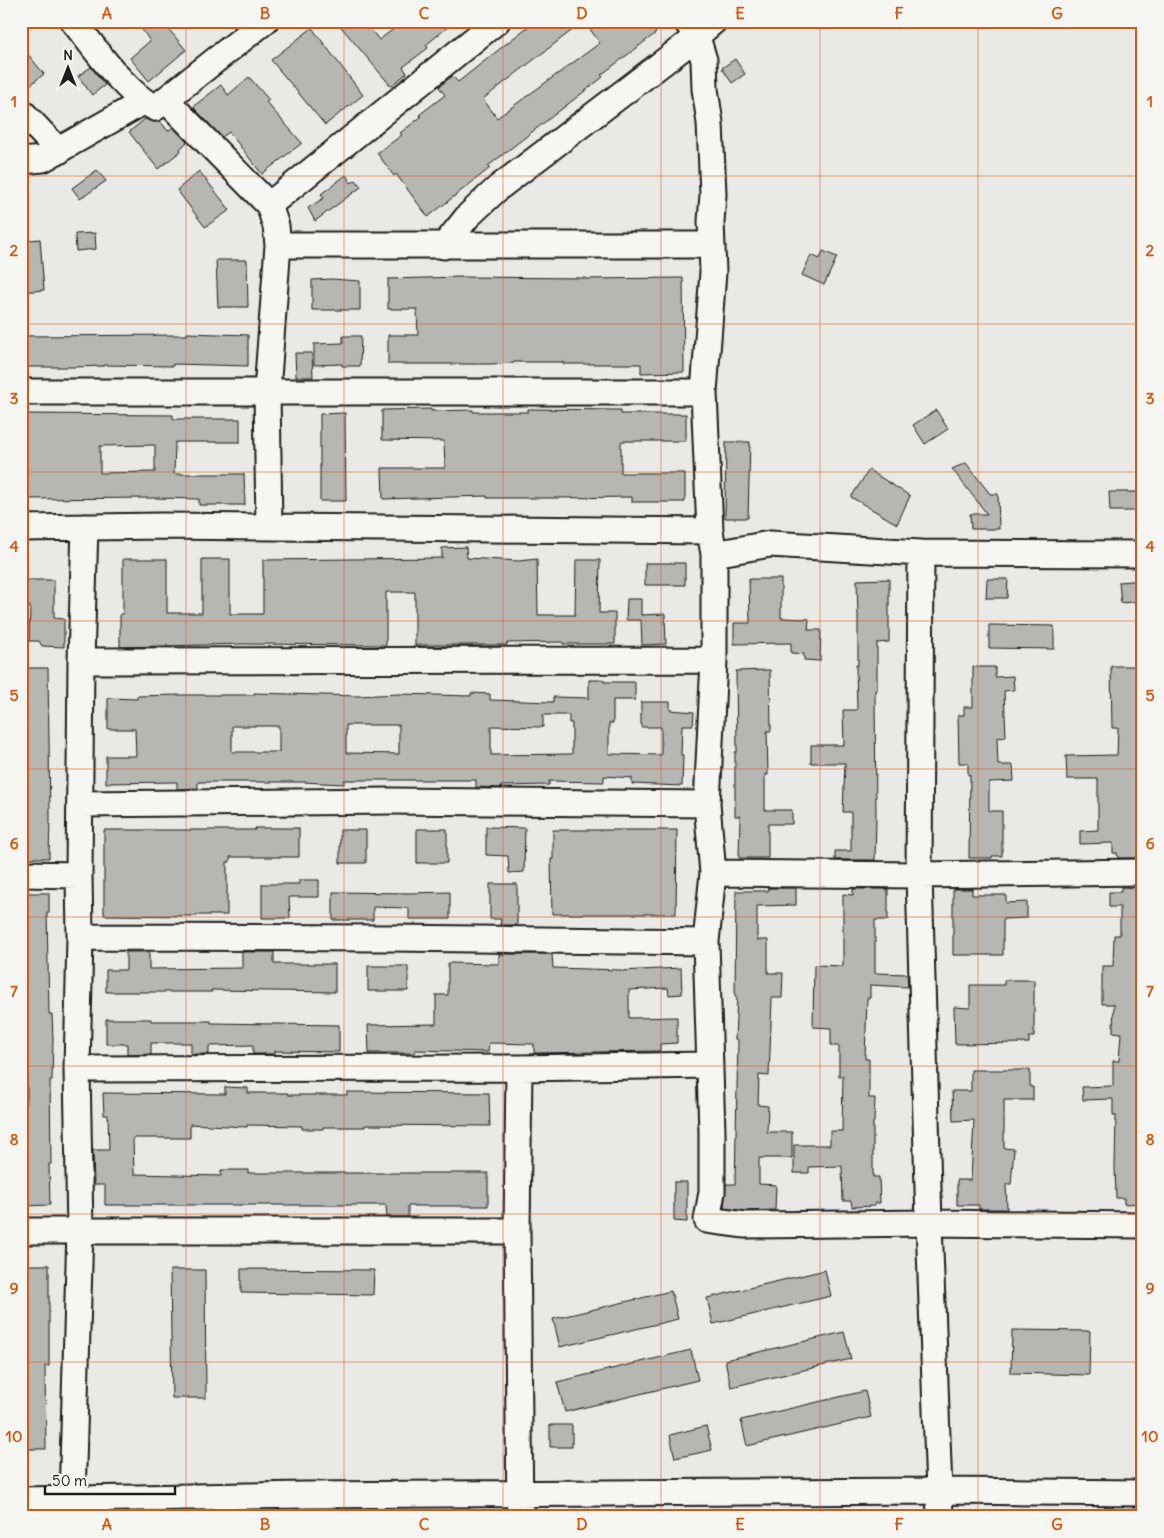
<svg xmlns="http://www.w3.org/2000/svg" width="1164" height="1538" viewBox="0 0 1164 1538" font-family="Delius,sans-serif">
	<rect width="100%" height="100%" fill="#e9e9e5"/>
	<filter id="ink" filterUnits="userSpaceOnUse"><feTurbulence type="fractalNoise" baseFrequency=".02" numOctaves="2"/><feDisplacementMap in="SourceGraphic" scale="10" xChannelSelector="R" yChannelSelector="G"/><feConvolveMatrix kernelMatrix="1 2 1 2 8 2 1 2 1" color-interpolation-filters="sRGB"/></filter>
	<g filter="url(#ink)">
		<path fill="#b6b6b3" stroke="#1c1c1c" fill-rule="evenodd" d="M136,21H162L186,50L149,81L130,58L150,41Z
			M336,21H364L379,40L404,21H455L426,45L428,48L403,67L407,73L391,86Z
			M535,21H584L483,99L497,118L600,43L584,21H647L656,33L601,75L603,77L510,149L488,166L490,168L428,217L396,174L394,176L377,153L402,135L400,133L421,117L419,115L445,95L439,87L452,76L458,82Z
			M312,28L363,95L325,125L271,60Z
			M21,46L44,74L21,92Z
			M735,59L745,74L732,83L722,68Z
			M91,67L105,85L92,95L78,76Z
			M249,77L269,100L266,102L302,143L262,174L229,132L222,137L195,109L194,106L221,85L228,95Z
			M145,119L155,122L160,121L168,131L173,127L187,142L180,149L181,151L158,169L129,132Z
			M97,170L106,181L80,199L72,188Z
			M199,171L230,210L205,227L177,190Z
			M346,175L351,183L356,180L361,187L315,221L308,208L324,198L321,194Z
			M95,233L96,249L76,251L75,234Z
			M40,239L44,290L21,292V241Z
			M823,251L837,257L824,285L802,275L811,255L820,259Z
			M216,260H247L248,307H218Z
			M461,277L585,278V279L683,278L684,372L641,373V364H563V362H514V363L490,364H388V335H418L417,309H388V279Z
			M331,279L360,281V310H312V280Z
			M187,333L248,335V366L173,364V366L104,365V366L73,367H21V336L187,335Z
			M343,336H361L360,366H342V364L314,365V344L343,343Z
			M295,353H312L313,377H296Z
			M431,409V411L473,410V412H528V409L621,410V414H686V441H622L621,443V473H685V502H632V497L559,498H487V496L383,499L382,468H445L444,441L382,440V410Z
			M936,410L948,429L925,444L913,425Z
			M345,413L346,501H320V414Z
			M21,414L173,415V419H240V442H175L174,474H244L245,505H199V499L154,498L21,499ZM155,445V472L100,473V446Z
			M726,442H750L748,518H725Z
			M966,463L990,494H998L999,529H971L970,514H987L952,469Z
			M869,470L910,496L897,524L851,497Z
			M1109,492H1143V511H1110Z
			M466,547L467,558L519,561L537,559L538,615H575L576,560H600L599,613H615V644H563V642L507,643V645H415V592H386V645L243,644L120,647V614H123V559H167V613H202V559H230V614H263V560L442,558V548Z
			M645,563H685V585H645Z
			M749,579H781V618L809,619L808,630H821L820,661L804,660V654L791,653V643L734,644V623H750Z
			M889,579V642L877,643V690H875L876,818L875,860H835V851H851V812H843L845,763H811V745H844L843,710H857L856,665H858V619L857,580Z
			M987,579H1008L1007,598H986Z
			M21,580H54V618L64,619V647L42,646L39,641H29L30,606H21Z
			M1143,580V601L1121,603L1119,582Z
			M627,599H641V615L665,614L666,644L642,645L641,620H626Z
			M989,625L1054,626V649L989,648Z
			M1111,666H1143L1141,858H1118L1117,853H1113V843L1080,844V831L1098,830V779H1067L1066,756L1117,755L1118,728H1112Z
			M973,667H995V677L1013,676L1014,690L1004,691L1006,737L997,738L998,765H1013L1014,781L989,782V811H1002V856H992V858H969L970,775H968V763H959L958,715H964V707H973Z
			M21,668H48L50,817L49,858H25V845H28V817H26V812H25V759L27,729H21Z
			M770,670L771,731H767L768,775H765V810H792V824H768V858H739L740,816H735V752H737L736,671Z
			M589,680H604V682H635V700H613V723H609V754L661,755V727H641V702H670V710L694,712L693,725H682L681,755H683L682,786L632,784V778L604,776V782L549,781V785L501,786V788L476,787V780H344V784L302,782H198V788L177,789V782L106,783V756H136L135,729H108V698L137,699V696L181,695H254V693L357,696L399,694L471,696V693L490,694V700L553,702V697L589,698ZM543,715H569V723H572V754L491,755V726L543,727ZM346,725H399V754L346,753ZM232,726H279V752H232Z
			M486,827L525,828L524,872L509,873L508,856L486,855Z
			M255,828H299V857H230V862H227V915H197V916L104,915V830H255Z
			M417,829H447V863H417Z
			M340,830H366V863H340Z
			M553,830H677L676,914H552L551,859H553Z
			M299,880H319V897H289L290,918H262V884H299Z
			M490,884H517V925H500L501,919H490Z
			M1121,887L1143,888V1203L1124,1204V1198H1116L1115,1167L1116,1115H1113V1099L1083,1100L1082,1087L1113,1086V1061H1119L1121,1033L1113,1032L1114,1004H1102V966H1113L1114,935H1120V907H1109V892H1121Z
			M768,888H796V905L757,906V940H768V973H783L782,998H772L769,1076L759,1075L758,1105L768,1106L767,1132H792V1158H759V1184L776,1185L775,1210L746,1211L724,1208L726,1184H735L738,1040L735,1039L737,997H735L736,891H768Z
			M853,889H888V920H875V973L907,974L908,987L870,985V998H867L865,1059H869V1098H875L874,1122H873V1177H879L880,1203H875V1206L852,1207L851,1201H843L842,1166L809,1167V1173H794V1145H830V1131H842L843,1076H839V1046H831V1028L813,1027L814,965L843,966V894L853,895Z
			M953,889H972V895H1006V903L1027,902V918L1003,919V955H953Z
			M333,892L409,893L450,892V919H409V908L373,907V920H333Z
			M21,893H49V913H47L49,1014H52L53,1039L52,1080H50L51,1164H49L50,1205L24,1206V1201H21V1104H27V1077H21V1061H25V1034H21Z
			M126,952H149V969L242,968V952H274V964H335V992L211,990L212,992H106V970H126Z
			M499,954H552L553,968L621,970V971L681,968L682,994L669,995L668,988L629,990V1018L677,1017V1043L660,1044V1051L534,1053V1044L489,1043L488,1052L415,1050V1053H369L368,1025L436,1024V995H448V963L499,964Z
			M368,966H408V991H368Z
			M1004,980H1034V1037H1029V1043L955,1044L954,1007L970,1008V985H1004Z
			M106,1019H151V1021H211V1023L339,1025V1052L275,1051V1054H253V1045L209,1046V1054H191V1043H151V1054L127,1055V1044H106Z
			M971,1070H1030V1087H1033V1100H1004V1148L1014,1149L1011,1184H1006L1007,1209H979V1205H957V1180H971L974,1120L953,1121L952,1091H971Z
			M225,1087L248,1088V1093H288V1095H347V1092L489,1093L490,1126L365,1125V1127H323V1129H302V1126L247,1125V1127L190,1124V1138H133L134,1174L221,1176V1170H248V1173H488V1206H408V1217H387L386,1205H105V1185H94L93,1150H109L108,1115H104L103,1093L225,1094Z
			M674,1182H687V1222L674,1221Z
			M21,1265H49V1366H45L46,1449H26V1438H21V1315H25V1283H21Z
			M241,1269L374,1270L373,1295L241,1293Z
			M170,1270H205L206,1398H172Z
			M825,1270L831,1296L713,1324L707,1298Z
			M671,1291L678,1319L560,1347L553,1319Z
			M1012,1330L1090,1331L1089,1375L1011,1373Z
			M844,1332L851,1359L731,1387L725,1360Z
			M691,1350L698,1380L565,1412L557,1382Z
			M865,1391L871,1417L747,1446L741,1420Z
			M550,1425H572V1447H550Z
			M706,1426L712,1450L675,1458L670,1435Z"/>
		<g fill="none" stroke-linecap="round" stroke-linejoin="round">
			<defs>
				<path id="minor" d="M73,21C96,49 124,92 155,108L265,21
					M686,21L696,34L704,60L705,89L710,123L713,194L711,222L713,272L704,392L710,531L714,554V660L707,804L713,873L706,942L712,1132V1192L707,1220L745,1225L929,1223L1143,1225
					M166,100L269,205L276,226L278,245L267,391L269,527
					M21,111L59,151
					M21,161L43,159L143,102
					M269,205L497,21
					M278,245H711
					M444,246L468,216L498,188L686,45L714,21
					M21,392H704
					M21,528L162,526L710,531
					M921,553L919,875L929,1223L940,1517
					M714,554L770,544L921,553L1143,554
					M81,661L714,660
					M80,804L391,801L707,804
					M713,873L919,875L1143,872
					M21,874L79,875
					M80,937L392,938L706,942
					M519,1068L517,1231L520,1517
					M77,1069L519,1068L709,1065
					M21,1231H517
					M21,1500L305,1495L746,1492L939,1491L1143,1493
					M73,1517L72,1498L80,1231L77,1069L80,937L79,875L81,661L85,527"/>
			</defs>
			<use href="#minor" stroke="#1c1c1c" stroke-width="29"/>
			<use href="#minor" stroke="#f6f6f2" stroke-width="25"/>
		</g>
	</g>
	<path fill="none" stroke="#de560d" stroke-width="1" stroke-opacity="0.55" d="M186,21V1517M344,21V1517M503,21V1517M661,21V1517M820,21V1517M978,21V1517M21,176H1143M21,324H1143M21,472H1143M21,621H1143M21,769H1143M21,917H1143M21,1066H1143M21,1214H1143M21,1362H1143"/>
	<rect width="1164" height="1538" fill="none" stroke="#f6f6f2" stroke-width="55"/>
	<g transform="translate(68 68)" stroke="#f6f6f2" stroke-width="4" paint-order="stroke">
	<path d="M0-4L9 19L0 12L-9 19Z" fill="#1c1c1c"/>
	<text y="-8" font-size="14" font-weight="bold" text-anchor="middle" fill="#1c1c1c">N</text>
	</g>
	<path d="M45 1486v8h130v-8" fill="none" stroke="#1c1c1c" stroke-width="2.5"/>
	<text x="52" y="1486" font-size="15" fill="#1c1c1c" stroke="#f6f6f2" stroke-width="4" paint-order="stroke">50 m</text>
	<rect x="28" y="28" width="1108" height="1482" fill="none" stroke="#de560d" stroke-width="2"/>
	<g font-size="16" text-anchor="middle" font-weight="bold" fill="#de560d">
		<text x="107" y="19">A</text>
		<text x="265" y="19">B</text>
		<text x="424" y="19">C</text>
		<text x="582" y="19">D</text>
		<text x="740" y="19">E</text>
		<text x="899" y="19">F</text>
		<text x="1057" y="19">G</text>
		<text x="14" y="107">1</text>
		<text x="1150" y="107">1</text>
		<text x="14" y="256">2</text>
		<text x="1150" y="256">2</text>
		<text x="14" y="404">3</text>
		<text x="1150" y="404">3</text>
		<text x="14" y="552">4</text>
		<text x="1150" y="552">4</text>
		<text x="14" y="701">5</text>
		<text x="1150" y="701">5</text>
		<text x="14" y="849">6</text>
		<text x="1150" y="849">6</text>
		<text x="14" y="997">7</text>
		<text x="1150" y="997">7</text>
		<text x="14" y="1145">8</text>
		<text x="1150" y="1145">8</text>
		<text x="14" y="1294">9</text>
		<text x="1150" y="1294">9</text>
		<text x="14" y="1442">10</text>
		<text x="1150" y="1442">10</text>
		<text x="107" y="1530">A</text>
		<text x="265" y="1530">B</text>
		<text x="424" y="1530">C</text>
		<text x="582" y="1530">D</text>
		<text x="740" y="1530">E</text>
		<text x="899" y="1530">F</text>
		<text x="1057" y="1530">G</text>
	</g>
</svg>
